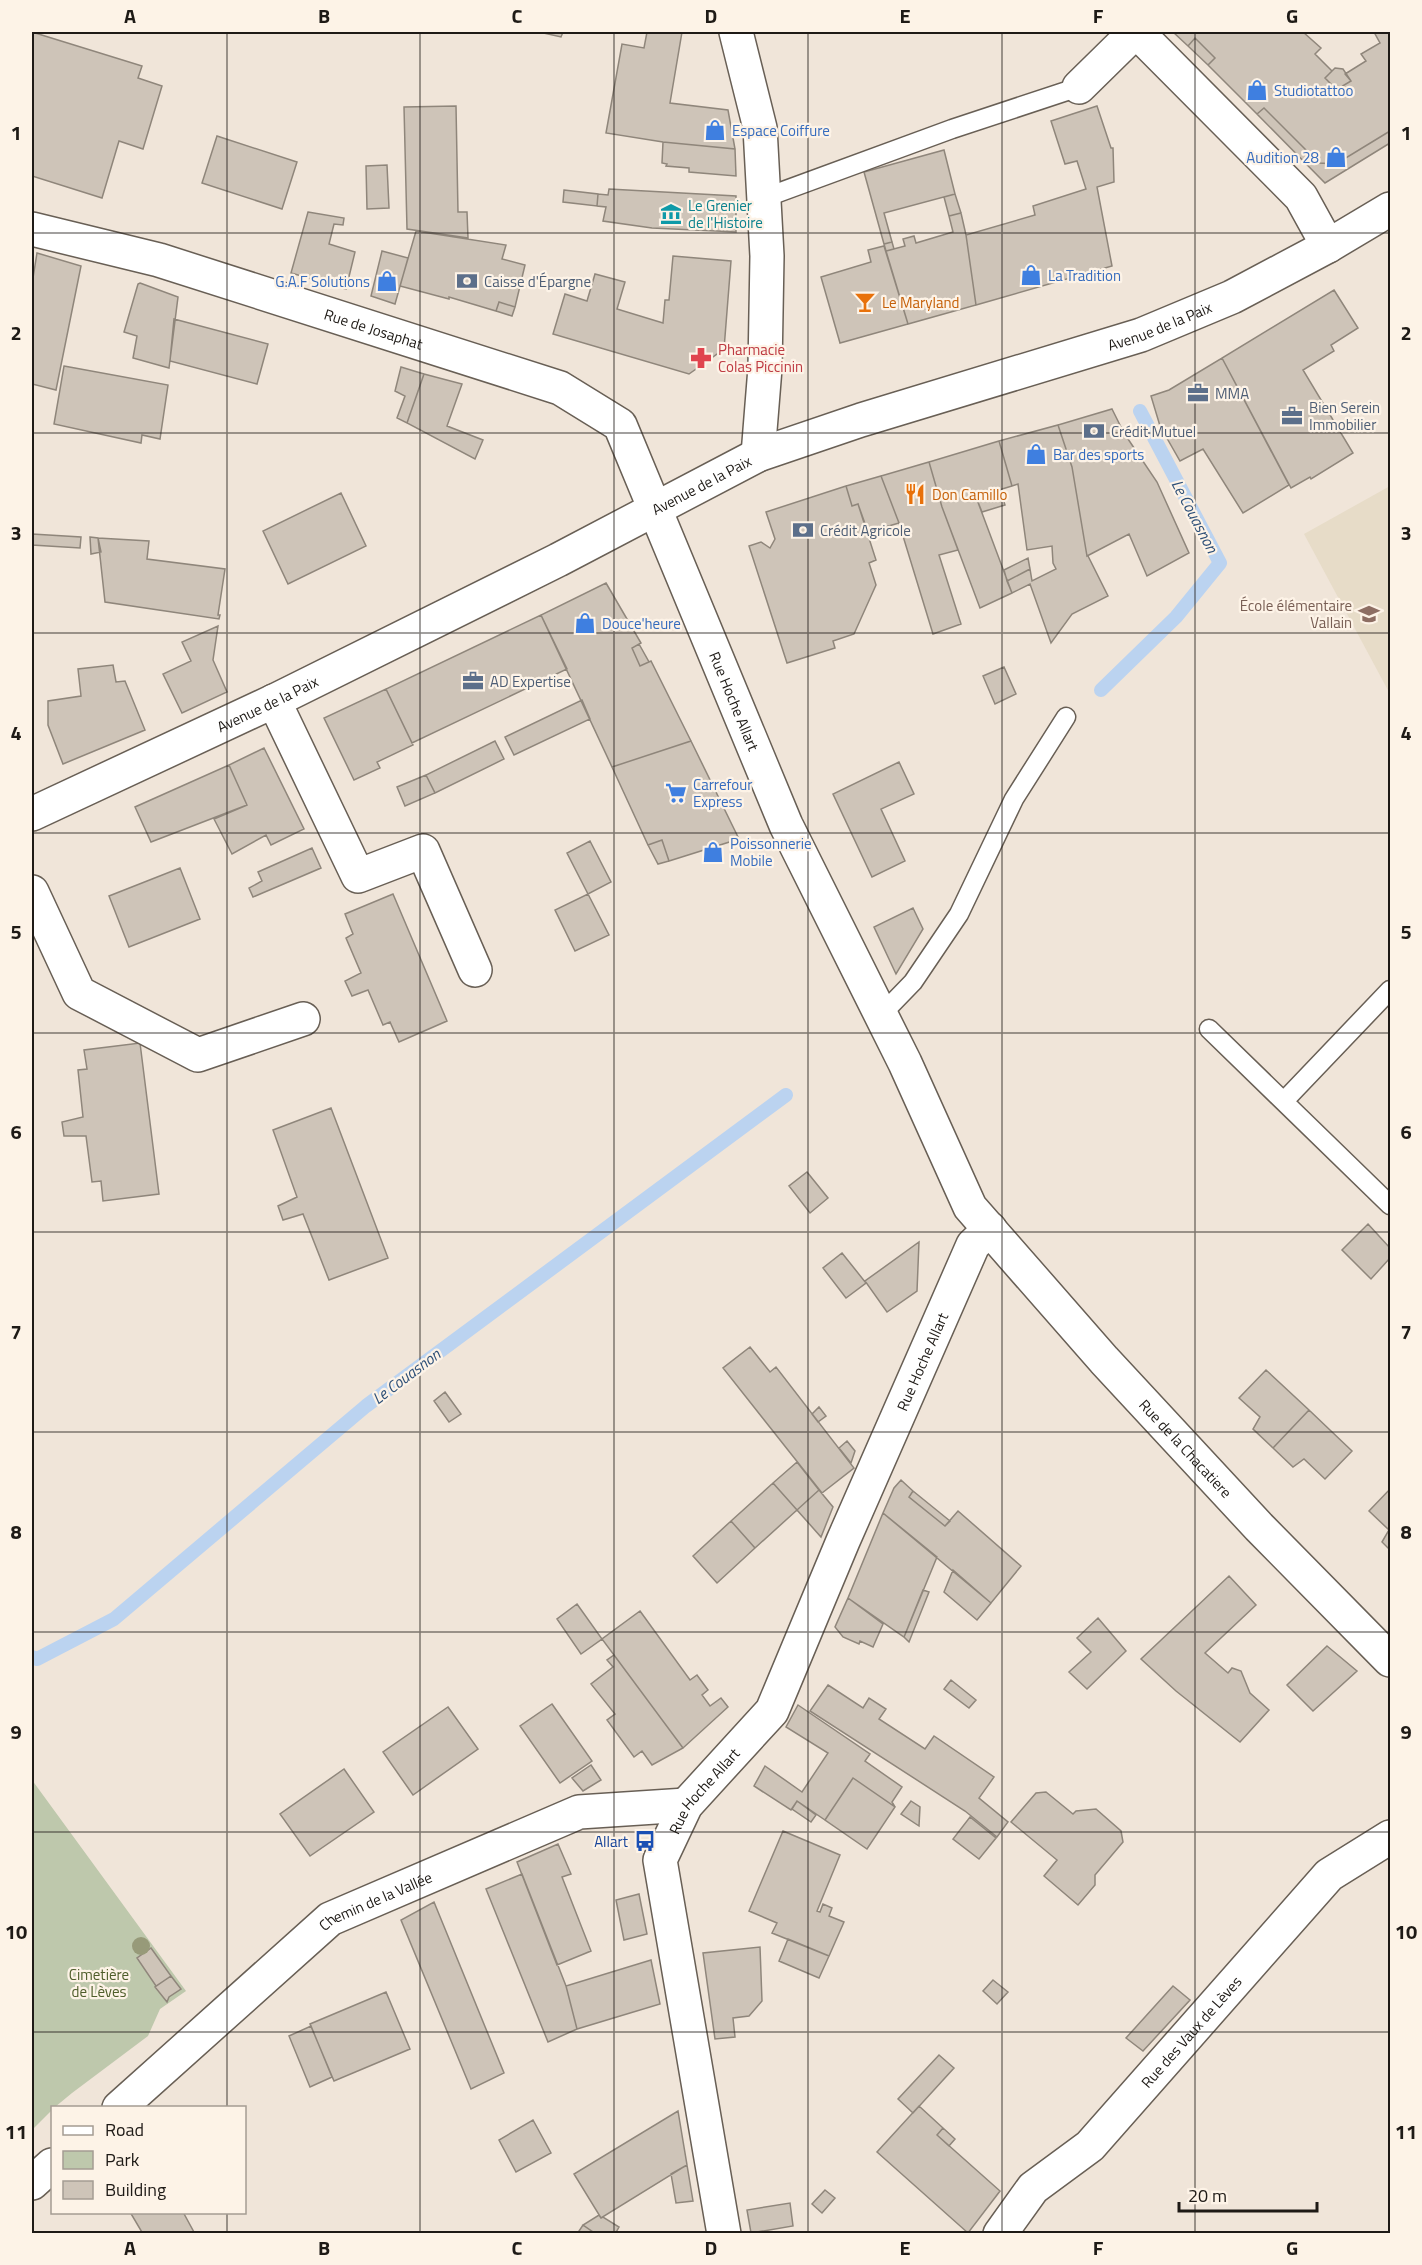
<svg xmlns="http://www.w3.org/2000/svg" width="1422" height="2265" viewBox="0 0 1422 2265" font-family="'Titillium Web',sans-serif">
	<rect width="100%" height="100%" fill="#f0e5d9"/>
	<path fill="#e7dcc8" d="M1390,486V694L1304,534Z"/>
	<path fill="#bec8ac" d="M32,1780L186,1991L160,2009L148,2036L72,2093L55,2107L52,2108V2110L32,2130Z"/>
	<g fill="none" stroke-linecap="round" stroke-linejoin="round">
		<path stroke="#bbd3f0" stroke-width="14" d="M1101,690L1176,617L1220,563L1140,411
			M32,1657L37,1659L114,1619L366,1406L786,1095"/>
	</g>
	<path fill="#cec4b8" stroke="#8f867b" stroke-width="1.5" d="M32,32L142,66L138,78L162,86L143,149L119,141L102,198L32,176Z
		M539,32H563L561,37Z
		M647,32H682L670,103L728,110L735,149L663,142L606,133L622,44L644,48Z
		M1173,32H1303L1321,48L1315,54L1332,71L1325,78L1333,86L1341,87L1351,81L1345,74L1366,61L1361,54L1380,43L1374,32H1390V131L1336,164L1319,163L1264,108L1257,114L1208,65L1215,58L1195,38L1188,46Z
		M1195,38L1215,58L1208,65L1188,46Z
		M1335,68L1343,69L1351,81L1341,87L1333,86L1325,78Z
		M456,106L458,212H467L468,238L407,229L404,107Z
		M1097,106L1111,148H1113L1114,182L1097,187L1112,266L976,305L966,235L1035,215L1033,206L1086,189L1077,161L1065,164L1051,121Z
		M1264,108L1319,163L1336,164L1390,131V143L1325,183L1257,114Z
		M217,136L297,162L282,209L202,183Z
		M663,142L735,149L736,176L689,172V168L666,166L667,164L662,163Z
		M944,150L955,194L884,213L892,242L884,244L864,172Z
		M387,165L389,208L367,209L366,166Z
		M609,189L736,196V232L652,228L603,221L606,207L597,206L598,194L608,195Z
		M564,190L598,194L597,206L563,202Z
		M955,194L961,213L949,216L944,197Z
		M308,212L344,218L343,225L334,224L329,244L355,252L346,289L291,273Z
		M961,213L966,235L976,305L908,324L886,251L905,246L903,239L914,236L916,243L953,232L949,216Z
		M416,231L506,245L502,259L525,265L515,307L499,302L496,311L449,297V299L400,286Z
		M892,242L894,249L886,251L884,244Z
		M884,246L908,324L840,343L821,277L871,262L868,250Z
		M382,251L408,258L395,304L371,296Z
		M37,253L81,266L56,390L32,384V284Z
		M673,256L731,261L724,349L689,374L553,334L565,294L587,301L595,274L625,282L617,309L663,323L665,300H669Z
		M140,283L178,297L169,368L133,358L137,336L124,332L138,284Z
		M1334,290L1358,328L1331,345L1334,351L1303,370L1353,453L1311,479L1310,477L1291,488L1222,358Z
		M499,302L515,307L512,316L496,311Z
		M174,319L268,344L257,384L170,361Z
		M1222,358L1289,485L1243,513L1203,449L1180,461L1160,426L1151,396L1169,390Z
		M64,366L168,385L160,439L142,435L141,443L54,424Z
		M401,367L424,374L407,423L397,418L405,396L395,391Z
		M424,374L462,384L447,426L483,440L475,459L407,423Z
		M1112,409L1124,433L1157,482L1189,553L1147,576L1129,534L1087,556L1072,467L1058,425Z
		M1058,425L1072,467L1087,556H1088L1108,596L1072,614L1051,643L1030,584L1012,593L1007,581L1030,569L1032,581L1056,569L1053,563L1052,546L1027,550L1018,484L1012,486L999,441Z
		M999,441L1012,486L976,497L1012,593L980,608L942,507L929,462Z
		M929,462L942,507L958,550L939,555L961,624L933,634L899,523L881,476Z
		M881,476L899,523L868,532L858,504L852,506L846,486Z
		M846,486L852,506L858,504L876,560L869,563L876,585L854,634L833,641L835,648L787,663L749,546L761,542L770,548L775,539L766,512Z
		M1000,490L1005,505L982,512L976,497Z
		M341,493L366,546L288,584L263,531Z
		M32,534L81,537L80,548L32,545Z
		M90,537L98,538L101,552L91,554Z
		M98,538L149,541L147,559L225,569L218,615H220L219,619L105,602Z
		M1028,558L1030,569L1007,581L1004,570Z
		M606,583L641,643L632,648L640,666L651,661L691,741L612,767L541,615Z
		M541,615L567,669L412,743L386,689Z
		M218,626L213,660L227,692L182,713L163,674L191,661L182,642Z
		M639,644L649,662L640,666L632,648Z
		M113,665L116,682L125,681L145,730L63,764L48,725V701L81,696L78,669Z
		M1004,667L1016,694L995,704L983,676Z
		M386,689L413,745L377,762L380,768L354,780L324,718Z
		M582,700L590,719L514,755L505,737Z
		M495,741L504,759L435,793L426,775Z
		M691,741L739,839L669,861L662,840L648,845L612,767Z
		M264,748L304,829L271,845L266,835L232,854L214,819L247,805L229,765Z
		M899,762L914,794L881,809L905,861L872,877L833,794Z
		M229,765L247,805L151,842L135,807Z
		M426,775L435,793L405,806L397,787Z
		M662,840L669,861L658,864L648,845Z
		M590,841L611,882L588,894L567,853Z
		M312,848L321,868L253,897L249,888L262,881L258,872Z
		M180,868L200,919L129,947L109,896Z
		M393,894L447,1021L399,1042L390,1022L383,1025L368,990L352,996L345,981L361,973L346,938L353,934L345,914Z
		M588,894L609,935L575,951L555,910Z
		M913,908L923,929L896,974L874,927Z
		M140,1043L159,1194L103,1201L101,1181L92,1182L86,1136H64L62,1122L83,1117L78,1070L87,1069L84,1050Z
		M331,1108L388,1258L329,1280L303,1214L283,1220L278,1206L297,1197L273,1130Z
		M807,1172L828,1198L810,1213L789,1186Z
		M1368,1224L1390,1248V1258L1371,1279L1342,1250Z
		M919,1242L917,1291L887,1312L865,1281Z
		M842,1253L866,1283L846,1298L823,1268Z
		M750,1347L770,1372L776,1367L854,1468L822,1493L723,1368Z
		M1266,1370L1309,1410L1273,1448L1253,1429L1260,1417L1239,1398Z
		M445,1392L461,1414L449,1422L434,1401Z
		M819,1407L826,1416L818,1422L812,1414Z
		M1309,1410L1352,1451L1325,1479L1304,1459L1293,1467L1273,1448Z
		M847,1441L855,1451L851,1463L839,1448Z
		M797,1462L819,1490L797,1510L773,1483Z
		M901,1480L913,1491L909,1497L945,1526L958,1511L1021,1566L991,1603L883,1513L894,1488Z
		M773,1483L797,1510L755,1548L731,1521Z
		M1390,1489V1550L1382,1542L1389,1530L1369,1511Z
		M819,1490L833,1507L821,1537L797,1510Z
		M913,1491L950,1521L945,1526L909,1497Z
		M883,1513L937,1557L904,1637L848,1598Z
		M731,1521L755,1548L717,1583L693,1556Z
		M953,1570L991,1603L977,1620L944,1592Z
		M1229,1576L1256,1605L1205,1653L1228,1673L1232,1668L1241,1671L1250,1693L1269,1710L1240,1742L1176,1691L1141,1659Z
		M923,1590L929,1592L909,1642L904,1637Z
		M848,1598L883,1624L873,1647L860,1641L859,1644L843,1637L835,1627Z
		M577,1604L602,1639L581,1654L557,1619Z
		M640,1611L690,1680L697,1675L708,1690L702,1695L710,1706L721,1698L728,1707L683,1748L602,1639Z
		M1098,1618L1126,1651L1087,1689L1069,1672L1091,1652L1077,1638Z
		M1327,1646L1357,1671L1313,1711L1287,1685Z
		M614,1655L683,1748L652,1765L642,1751L634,1757L607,1720L615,1714L591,1684L613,1667L607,1660Z
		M951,1680L976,1700L969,1708L944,1689Z
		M828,1685L863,1708L869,1698L886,1709L879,1719L925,1749L934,1736L994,1777L979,1798L1008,1822L997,1837L965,1811L810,1711Z
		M552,1704L592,1761L560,1783L520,1726Z
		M798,1705L870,1754L865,1761L902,1787L892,1802L895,1807L853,1778L825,1820L797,1801L791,1810L754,1786L765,1766L802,1792L828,1753L786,1727Z
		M448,1707L478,1749L413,1795L383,1752Z
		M591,1765L601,1780L583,1791L572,1778Z
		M344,1769L374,1812L310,1856L280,1814Z
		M853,1778L895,1807L867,1849L825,1820Z
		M1046,1792L1073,1814L1076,1811L1096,1809L1121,1831L1123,1842L1095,1875V1885L1078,1905L1044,1876L1057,1860L1011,1822L1036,1793Z
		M797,1801L816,1815L811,1822L792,1809Z
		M911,1801L920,1807L919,1826L901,1814Z
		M970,1817L996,1838L979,1859L953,1839Z
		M783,1831L840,1855L817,1911L820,1912L823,1904L832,1908L829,1916L844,1922L829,1956L772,1933L777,1923L749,1911Z
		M558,1844L571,1874L562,1877L591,1951L557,1965L517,1862Z
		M522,1874L566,1986L577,2029L548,2042L486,1889Z
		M639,1894L647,1934L624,1940L616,1900Z
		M434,1902L504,2073L471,2089L401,1920Z
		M788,1939L829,1956L819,1978L779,1961Z
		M760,1947L762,2001L749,2016L733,2018L735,2037L715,2039L703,1953Z
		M151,1948L171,1976L156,1986L137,1958Z
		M651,1960L660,2004L577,2029L566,1986Z
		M171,1976L181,1989L169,1997L167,2002L155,1987Z
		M993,1980L1008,1992L997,2004L983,1991Z
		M1173,1986L1190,2000L1143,2051L1126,2038Z
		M386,1992L410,2049L334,2081L310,2024Z
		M311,2026L332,2077L310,2087L289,2036Z
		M939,2055L954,2068L913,2113L898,2099Z
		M919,2106L943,2128L937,2135L1000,2191L968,2233L877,2152Z
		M678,2111L687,2165L601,2218L574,2174Z
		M533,2120L551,2153L516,2172L499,2140Z
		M943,2128L955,2139L949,2146L937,2135Z
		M687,2165L693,2201L676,2203L671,2174Z
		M825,2190L835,2198L822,2213L812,2204Z
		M790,2203L793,2226L751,2233L747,2210Z
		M130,2212H183L195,2234H143Z
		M599,2215L601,2218L603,2217L619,2227L615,2234H596L583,2225Z
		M583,2225L596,2234H577Z"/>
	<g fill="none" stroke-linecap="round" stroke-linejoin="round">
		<defs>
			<path id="lane" d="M764,198L952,129L1079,87
				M881,1015L913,982L959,914L1014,799L1066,717
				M1209,1029L1390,1205
				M1284,1101L1390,990"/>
			<g id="street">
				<path d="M1137,32L1301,197L1328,246"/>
				<path d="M1079,87L1135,32"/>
				<path d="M274,701L358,876L423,851L475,970"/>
				<path d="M32,892L79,993L198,1055L303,1019"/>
				<path id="s1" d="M119,2108L330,1919L579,1812L686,1805"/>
				<path d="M32,2183L52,2165"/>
				<path id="s2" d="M1000,2234L1033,2188L1090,2146L1329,1875L1390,1837"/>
			</g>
			<g id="secondary">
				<path d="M736,32L760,128L767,256L765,368L758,455"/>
				<path id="s3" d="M32,229L159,260L560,388L620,425L786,825L905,1063L970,1207L1104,1360L1259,1527L1390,1660"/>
				<path id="s4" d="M32,814L274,701L558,560L758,455L861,420L1141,335L1232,297L1328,246L1390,209"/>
				<path id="s5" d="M724,2234L660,1860L686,1805L772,1711L843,1541L973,1245L990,1229"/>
			</g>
		</defs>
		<use href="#lane" stroke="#685f55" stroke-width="21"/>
		<use href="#street" stroke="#685f55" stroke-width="36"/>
		<use href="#secondary" stroke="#685f55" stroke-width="36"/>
		<use href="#lane" stroke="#fff" stroke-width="18"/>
		<use href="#street" stroke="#fff" stroke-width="33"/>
		<use href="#secondary" stroke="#fff" stroke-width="33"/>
	</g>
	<circle fill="#979a79" cx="141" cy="1946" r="9"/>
	<path fill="none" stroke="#1e1a16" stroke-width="1.5" stroke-opacity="0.55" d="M227,32V2108M420,32V2234M614,32V2234M808,32V2234M1002,32V2234M1195,32V2234M32,233H1390M32,433H1390M32,633H1390M32,833H1390M32,1033H1390M32,1232H1390M32,1432H1390M32,1632H1390M32,1832H1390M32,2032H1390M227,2212V2234"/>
	<defs>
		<symbol id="shop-bare" viewBox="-9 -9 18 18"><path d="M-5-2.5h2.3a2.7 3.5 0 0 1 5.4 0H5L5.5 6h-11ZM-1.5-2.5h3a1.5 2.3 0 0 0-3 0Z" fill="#3f7fe0" stroke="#fdf3e7" stroke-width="2.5" paint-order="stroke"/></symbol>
		<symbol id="museum-bare" viewBox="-9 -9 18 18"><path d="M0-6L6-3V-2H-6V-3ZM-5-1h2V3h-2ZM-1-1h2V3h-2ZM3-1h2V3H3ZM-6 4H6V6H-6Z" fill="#0f9aa8" stroke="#fdf3e7" stroke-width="2.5" paint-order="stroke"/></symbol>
		<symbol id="bank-bare" viewBox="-9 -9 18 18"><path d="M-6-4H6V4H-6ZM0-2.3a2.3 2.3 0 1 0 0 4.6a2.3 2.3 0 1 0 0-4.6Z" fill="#5c6f8a" stroke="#fdf3e7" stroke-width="2.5" paint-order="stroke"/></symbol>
		<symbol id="bar-bare" viewBox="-9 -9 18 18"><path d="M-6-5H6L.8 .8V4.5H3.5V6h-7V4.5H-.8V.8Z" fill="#e8710a" stroke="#fdf3e7" stroke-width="2.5" paint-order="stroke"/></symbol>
		<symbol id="pharmacy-bare" viewBox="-9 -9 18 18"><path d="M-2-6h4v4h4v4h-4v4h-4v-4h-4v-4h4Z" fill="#e0444e" stroke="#fdf3e7" stroke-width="2.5" paint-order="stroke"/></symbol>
		<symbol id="office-bare" viewBox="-9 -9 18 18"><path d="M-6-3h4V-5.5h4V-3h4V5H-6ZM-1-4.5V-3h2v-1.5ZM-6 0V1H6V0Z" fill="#5c6f8a" stroke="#fdf3e7" stroke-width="2.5" paint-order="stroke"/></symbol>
		<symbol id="restaurant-bare" viewBox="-9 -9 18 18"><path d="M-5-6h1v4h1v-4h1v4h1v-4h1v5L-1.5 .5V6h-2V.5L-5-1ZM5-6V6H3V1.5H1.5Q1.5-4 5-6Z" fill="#e8710a" stroke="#fdf3e7" stroke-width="2.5" paint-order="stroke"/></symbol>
		<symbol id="school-bare" viewBox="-9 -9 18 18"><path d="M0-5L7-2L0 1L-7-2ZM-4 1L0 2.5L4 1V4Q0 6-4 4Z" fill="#8d6e63" stroke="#fdf3e7" stroke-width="2.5" paint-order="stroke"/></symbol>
		<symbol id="supermarket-bare" viewBox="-9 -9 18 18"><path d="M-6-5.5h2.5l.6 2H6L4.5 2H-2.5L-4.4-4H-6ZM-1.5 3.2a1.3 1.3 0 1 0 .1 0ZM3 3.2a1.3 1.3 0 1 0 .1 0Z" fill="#3f7fe0" stroke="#fdf3e7" stroke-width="2.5" paint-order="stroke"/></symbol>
		<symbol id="bus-bare" viewBox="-9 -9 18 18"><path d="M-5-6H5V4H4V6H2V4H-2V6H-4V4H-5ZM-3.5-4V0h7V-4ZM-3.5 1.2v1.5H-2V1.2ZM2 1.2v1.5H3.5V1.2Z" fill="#1a4fb4" stroke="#fdf3e7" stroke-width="2.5" paint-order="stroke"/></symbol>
	</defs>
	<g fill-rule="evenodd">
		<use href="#shop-bare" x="1242" y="75" width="30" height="30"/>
		<use href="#shop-bare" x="700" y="115" width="30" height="30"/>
		<use href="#shop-bare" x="1321" y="142" width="30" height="30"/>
		<use href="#museum-bare" x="656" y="199" width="30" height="30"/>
		<use href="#shop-bare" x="1016" y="260" width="30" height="30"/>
		<use href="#shop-bare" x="372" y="266" width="30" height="30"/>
		<use href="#bank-bare" x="452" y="266" width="30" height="30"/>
		<use href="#bar-bare" x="850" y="287" width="30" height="30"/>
		<use href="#pharmacy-bare" x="686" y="343" width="30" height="30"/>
		<use href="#office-bare" x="1183" y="378" width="30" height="30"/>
		<use href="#office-bare" x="1277" y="401" width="30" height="30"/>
		<use href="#bank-bare" x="1079" y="416" width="30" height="30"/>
		<use href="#shop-bare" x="1021" y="439" width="30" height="30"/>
		<use href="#restaurant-bare" x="900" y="479" width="30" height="30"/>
		<use href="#bank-bare" x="788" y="515" width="30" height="30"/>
		<use href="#school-bare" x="1354" y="599" width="30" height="30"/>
		<use href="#shop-bare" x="570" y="608" width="30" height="30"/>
		<use href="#office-bare" x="458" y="666" width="30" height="30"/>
		<use href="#supermarket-bare" x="661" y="778" width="30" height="30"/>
		<use href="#shop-bare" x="698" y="837" width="30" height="30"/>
		<use href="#bus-bare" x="630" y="1826" width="30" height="30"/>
	</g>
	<g text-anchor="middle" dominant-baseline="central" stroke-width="4.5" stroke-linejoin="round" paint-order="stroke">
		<g font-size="15" fill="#366cbe" stroke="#fdf3e7" text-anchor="start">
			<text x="1274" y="90">Studiotattoo</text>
			<text x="732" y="130">Espace Coiffure</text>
			<text x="1319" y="157" text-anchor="end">Audition 28</text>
			<text x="1048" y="275">La Tradition</text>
			<text x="370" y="281" text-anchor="end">G.A.F Solutions</text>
			<text x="1053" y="454">Bar des sports</text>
			<text x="602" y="623">Douce'heure</text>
			<text x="693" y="784">Carrefour<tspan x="693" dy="17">Express</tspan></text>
			<text x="730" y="843">Poissonnerie<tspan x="730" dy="17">Mobile</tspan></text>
		</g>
		<g font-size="15" fill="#0d838f" stroke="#fdf3e7" text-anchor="start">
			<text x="688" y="205">Le Grenier<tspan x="688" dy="17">de l'Histoire</tspan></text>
		</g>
		<g font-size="15" fill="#4e5e75" stroke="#fdf3e7" text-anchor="start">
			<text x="484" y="281">Caisse d'Épargne</text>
			<text x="1215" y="393">MMA</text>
			<text x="1309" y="407">Bien Serein<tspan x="1309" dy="17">Immobilier</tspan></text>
			<text x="1111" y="431">Crédit Mutuel</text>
			<text x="820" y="530">Crédit Agricole</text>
			<text x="490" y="681">AD Expertise</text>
		</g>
		<g font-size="15" fill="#c56008" stroke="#fdf3e7" text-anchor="start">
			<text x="882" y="302">Le Maryland</text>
			<text x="932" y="494">Don Camillo</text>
		</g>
		<g font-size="15" fill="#1e1a16" stroke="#fdf3e7">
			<text stroke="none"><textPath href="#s4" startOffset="1232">Avenue de la Paix</textPath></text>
			<text stroke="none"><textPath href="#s3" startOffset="356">Rue de Josaphat</textPath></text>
			<text stroke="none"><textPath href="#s4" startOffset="746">Avenue de la Paix</textPath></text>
			<text stroke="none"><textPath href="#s3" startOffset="921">Rue Hoche Allart</textPath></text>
			<text stroke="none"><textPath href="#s4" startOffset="260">Avenue de la Paix</textPath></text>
			<text stroke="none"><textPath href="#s5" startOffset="948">Rue Hoche Allart</textPath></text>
			<text stroke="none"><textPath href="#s3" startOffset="1803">Rue de la Chacatiere</textPath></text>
			<text stroke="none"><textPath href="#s5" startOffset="462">Rue Hoche Allart</textPath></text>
			<text stroke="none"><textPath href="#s1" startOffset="332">Chemin de la Vallée</textPath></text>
			<text stroke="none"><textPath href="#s2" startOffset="280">Rue des Vaux de Lèves</textPath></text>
		</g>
		<g font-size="15" fill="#be3a42" stroke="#fdf3e7" text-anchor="start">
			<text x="718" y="349">Pharmacie<tspan x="718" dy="17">Colas Piccinin</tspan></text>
		</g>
		<g font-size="15" fill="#785e54" stroke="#fdf3e7" text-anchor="end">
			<text x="1352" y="605">École élémentaire<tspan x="1352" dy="17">Vallain</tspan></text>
		</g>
		<g font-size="15" fill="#164399" stroke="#fdf3e7" text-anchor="end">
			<text x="628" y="1841">Allart</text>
		</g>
		<g font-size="15" fill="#4e5d2a" stroke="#fdf3e7">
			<text x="99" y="1974">Cimetière<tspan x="99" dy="17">de Lèves</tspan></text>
		</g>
		<g font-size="16" font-style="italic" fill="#2e5078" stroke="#fdf3e7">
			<text transform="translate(1195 516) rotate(62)">Le Couasnon</text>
			<text transform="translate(406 1376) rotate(-37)">Le Couasnon</text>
		</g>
	</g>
	<rect width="1422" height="2265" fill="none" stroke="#fdf3e7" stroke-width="66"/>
	<rect x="51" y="2106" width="195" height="108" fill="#fdf3e7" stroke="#a49c93" stroke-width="1.5"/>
	<rect x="63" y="2126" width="30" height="9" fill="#ffffff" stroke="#a49c93" stroke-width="1.5"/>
	<text x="105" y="2136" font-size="18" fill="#1e1a16">Road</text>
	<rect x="63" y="2151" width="30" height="18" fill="#bec8ac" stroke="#a49c93" stroke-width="1.5"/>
	<text x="105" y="2166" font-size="18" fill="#1e1a16">Park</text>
	<rect x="63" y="2181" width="30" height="18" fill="#cec4b8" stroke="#a49c93" stroke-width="1.5"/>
	<text x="105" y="2196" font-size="18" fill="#1e1a16">Building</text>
	<path d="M1179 2202v9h138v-9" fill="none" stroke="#1e1a16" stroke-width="3"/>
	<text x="1188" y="2202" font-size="18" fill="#1e1a16" stroke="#fdf3e7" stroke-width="4.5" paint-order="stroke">20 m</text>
	<rect x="33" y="33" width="1356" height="2199" fill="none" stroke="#1e1a16" stroke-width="2"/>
	<g font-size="20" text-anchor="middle" font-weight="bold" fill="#1e1a16">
		<text x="130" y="23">A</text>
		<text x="324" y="23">B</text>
		<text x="517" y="23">C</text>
		<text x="711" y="23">D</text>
		<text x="905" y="23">E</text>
		<text x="1098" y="23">F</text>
		<text x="1292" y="23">G</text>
		<text x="16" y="140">1</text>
		<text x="1406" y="140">1</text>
		<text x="16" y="340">2</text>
		<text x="1406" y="340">2</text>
		<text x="16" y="540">3</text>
		<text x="1406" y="540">3</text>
		<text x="16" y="740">4</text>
		<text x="1406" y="740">4</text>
		<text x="16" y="939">5</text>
		<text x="1406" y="939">5</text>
		<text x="16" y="1139">6</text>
		<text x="1406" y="1139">6</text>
		<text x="16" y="1339">7</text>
		<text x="1406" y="1339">7</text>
		<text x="16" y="1539">8</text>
		<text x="1406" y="1539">8</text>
		<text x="16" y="1739">9</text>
		<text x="1406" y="1739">9</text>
		<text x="16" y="1939">10</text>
		<text x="1406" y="1939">10</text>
		<text x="16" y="2139">11</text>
		<text x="1406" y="2139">11</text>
		<text x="130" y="2255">A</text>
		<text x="324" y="2255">B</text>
		<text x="517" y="2255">C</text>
		<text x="711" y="2255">D</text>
		<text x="905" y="2255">E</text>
		<text x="1098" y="2255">F</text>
		<text x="1292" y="2255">G</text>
	</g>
</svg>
